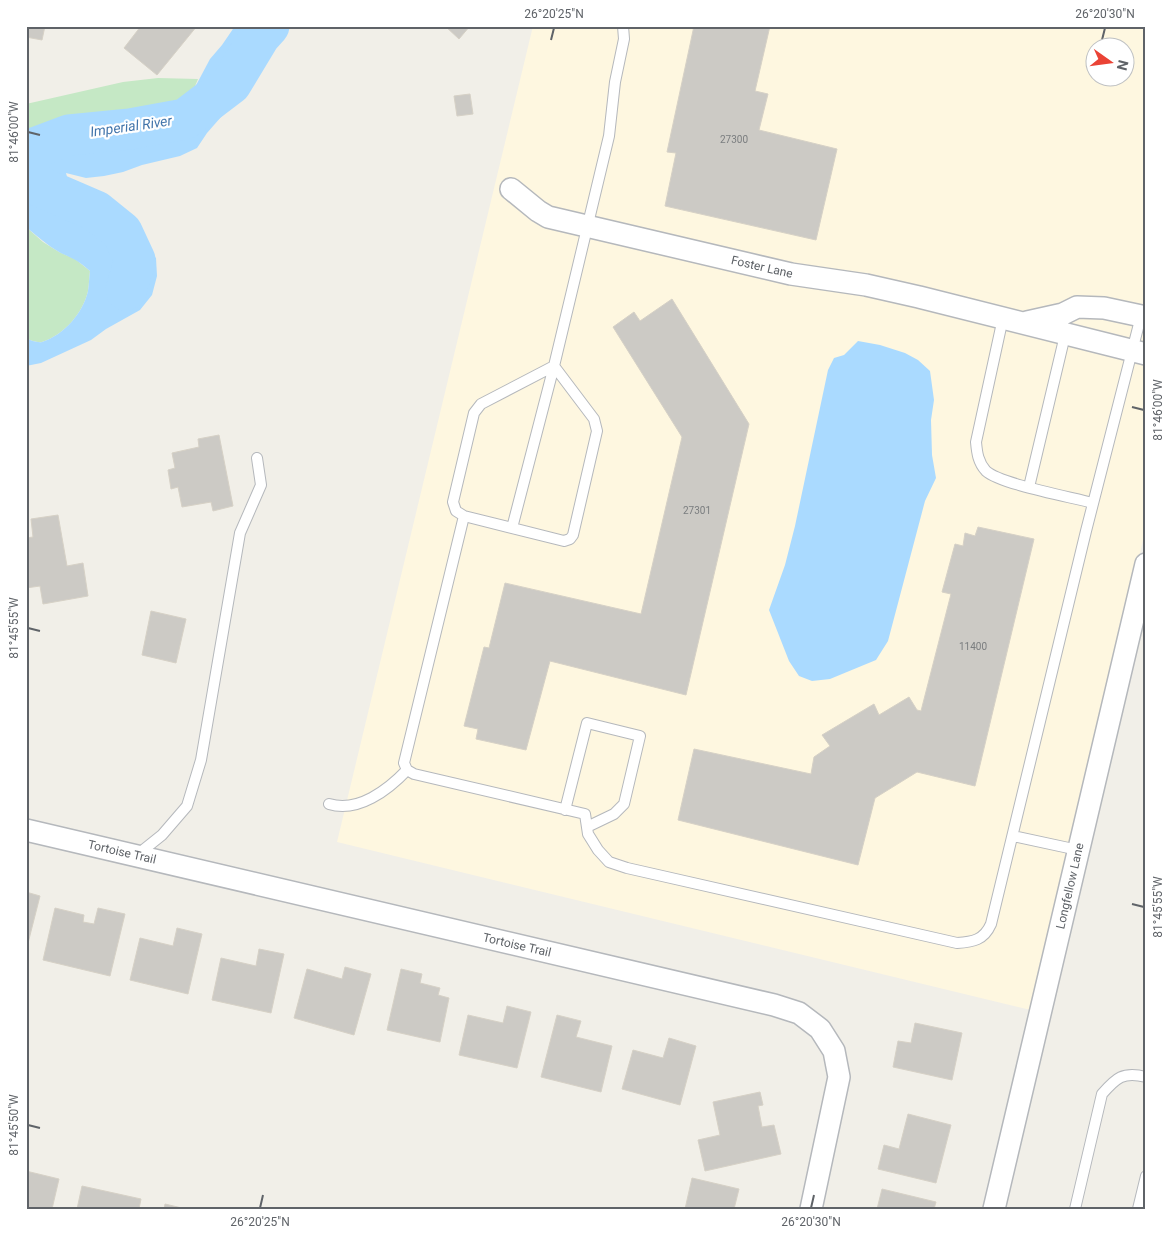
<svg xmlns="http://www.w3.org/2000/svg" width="1172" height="1235" viewBox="0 0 1172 1235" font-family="Roboto,sans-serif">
	<rect width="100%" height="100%" fill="#f1efe8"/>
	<path fill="#fef7e0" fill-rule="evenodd" d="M533,26H1146V527L1035,1011L337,842ZM1094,48H1124V78H1094Z"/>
	<path fill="#c5e8c5" d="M158,78L198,79L193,91L172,106L162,122L147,133L130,141L113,140L74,130L56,129L26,133V104L123,82Z
		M26,227L43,242L59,252L75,259L90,271C89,278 89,285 88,291C83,313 64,335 42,342C37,343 31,340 26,339Z"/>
	<path fill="#aadaff" d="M235,26H284L272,36L259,50L250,66L245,86L235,101L207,133L197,148L180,156L142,165L123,172L104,176L86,178L66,173L71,192L93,221L141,245L156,258L157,276L152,295L140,310L106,329L91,340L41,363L26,366V339C31,340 37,343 42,342C64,335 83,313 88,291C89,285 89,278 90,271C78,260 73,259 59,252C47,245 37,236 26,227V133L56,129L74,130L113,140L130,141L147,133L162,122L172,106L193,91L210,59L222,45Z
		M858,341L880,345L905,353L918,360L930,371L934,400L931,420L932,455L936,478L925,501L888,641L876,660L830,679L812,681L799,676L789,661L769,610L785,565L795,526L828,370L834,358L844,355Z"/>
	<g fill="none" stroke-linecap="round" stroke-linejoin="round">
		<path stroke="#aadaff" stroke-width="41" d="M26,167L29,150L69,135L130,129L185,119L231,84L260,36L269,26
			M31,177L38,186L96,211L122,232L135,260L126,290"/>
	</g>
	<path fill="#cccac5" stroke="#d6d1c6" d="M27,26H45L42,40L26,37Z
		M141,26H197L157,75L124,48Z
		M445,26H470L459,39Z
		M694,26H770L755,91L768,94L759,130L837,149L816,240L665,206L676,153L667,152Z
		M470,94L473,114L457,116L454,96Z
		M672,299L749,424L686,695L550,661L526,750L476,739L478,729L464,726L484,647L489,648L505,583L641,614L682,437L613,327L634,312L640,321Z
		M219,435L233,506L213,511L211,502L182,507L178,487L171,489L168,470L175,468L172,453L199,447L198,439Z
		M58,515L67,566L83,563L88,596L43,604L40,586L26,588V538L33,537L31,519Z
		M978,527L1034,539L975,786L917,772L875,798L858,865L678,820L694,749L811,774L814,757L830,746L822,735L874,704L879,715L909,697L917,710L921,711L951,594L942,592L955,544L963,546L965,533L975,536Z
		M151,611L186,619L176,663L142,655Z
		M26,892L40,896L26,951Z
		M55,908L84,915L83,922L94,924L98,908L125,914L110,976L43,960Z
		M177,928L202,934L188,994L130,980L140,938L173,946Z
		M259,949L284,954L271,1013L212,1000L221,958L256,966Z
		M345,967L371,974L354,1035L294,1018L307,969L342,979Z
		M401,969L422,974L420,983L440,988L438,995L449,998L440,1042L387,1030Z
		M507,1006L531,1012L517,1068L459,1055L468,1015L503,1023Z
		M557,1015L581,1021L576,1037L612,1046L601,1092L541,1077Z
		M915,1023L962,1033L952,1080L893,1067L898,1041L911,1043Z
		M669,1038L696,1046L680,1105L622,1089L633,1050L663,1058Z
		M760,1092L763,1105L758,1106L762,1127L774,1125L781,1154L705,1171L698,1140L720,1135L713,1102Z
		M908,1114L951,1125L936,1183L878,1169L884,1145L899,1149Z
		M26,1171L59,1179L52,1209H26Z
		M692,1178L739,1189L734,1209H685Z
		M82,1186L141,1199L139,1209H77Z
		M882,1189L936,1202L934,1209H877Z
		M165,1204L186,1209H164Z"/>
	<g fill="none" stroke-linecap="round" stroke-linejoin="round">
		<defs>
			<path id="service" d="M1003,318L976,442C977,453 978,462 986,471C1000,484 1071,497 1093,503
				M1029,487L1066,331
				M464,516L404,763L407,770L414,774L585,814L588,834L598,850L609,862L627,868L957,943C973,942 984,940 991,924L1086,531L1141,316
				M512,528L554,366L481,404L474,413L453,502L456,511L464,516L564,541L570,539L573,535L597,431L594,419L554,366L609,136L615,82L624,39L623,26
				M329,804C358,813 388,790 407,770
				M565,810L587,723L640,736L624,804L614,814L587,827
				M1013,836L1078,850
				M137,855L162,835L187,806L201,760L240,533L261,485L257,458
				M1075,1209L1102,1094C1116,1078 1123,1071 1146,1077
				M1138,1209L1146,1176"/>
			<path id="minor" d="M511,189L538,211L548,217L791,274L866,285L919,297L1146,354
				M1027,322L1063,314L1077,307L1104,308L1146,317
				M26,830L774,1005L799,1013L820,1029L834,1051L839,1077L811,1209
				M994,1209L1146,564"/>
		</defs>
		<use href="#service" stroke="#b5b8bc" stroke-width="12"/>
		<use href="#minor" stroke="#b5b8bc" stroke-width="24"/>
		<use href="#service" stroke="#fff" stroke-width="10"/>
		<use href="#minor" stroke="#fff" stroke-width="21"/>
	</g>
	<path fill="none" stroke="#5f6368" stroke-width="2" d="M551,40L554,28M1102,40L1105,28M28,132L40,135M1132,407L1144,410M28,628L40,631M1132,904L1144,907M28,1125L40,1128M260,1208L263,1195M811,1208L814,1195"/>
	<g text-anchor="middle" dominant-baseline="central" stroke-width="4.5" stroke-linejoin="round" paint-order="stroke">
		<g font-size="10" fill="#7a7d7f">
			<text x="734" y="139">27300</text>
			<text x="697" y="510">27301</text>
			<text x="973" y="646">11400</text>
		</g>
		<g font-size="12" fill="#5f6368" stroke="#fff">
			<text transform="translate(762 267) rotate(13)">Foster Lane</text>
			<text transform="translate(122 852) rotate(13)">Tortoise Trail</text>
			<text transform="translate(1070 886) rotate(-77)">Longfellow Lane</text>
			<text transform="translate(517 945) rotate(13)">Tortoise Trail</text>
		</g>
		<g font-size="14" font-style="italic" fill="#4174aa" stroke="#fff">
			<text transform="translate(131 126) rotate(-8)">Imperial River</text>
		</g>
	</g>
	<rect width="1172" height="1235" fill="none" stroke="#ffffff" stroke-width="55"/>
	<g transform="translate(1110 62) rotate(104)"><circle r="24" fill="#ffffff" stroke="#bfc1c3"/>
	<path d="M0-4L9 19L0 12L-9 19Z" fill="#ea4335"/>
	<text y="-8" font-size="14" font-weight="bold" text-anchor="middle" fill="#5f6368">N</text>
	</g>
	<rect x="28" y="28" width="1116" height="1180" fill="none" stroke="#5f6368" stroke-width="2"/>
	<g font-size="12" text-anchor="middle" fill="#5f6368">
		<text x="554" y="18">26°20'25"N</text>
		<text x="1105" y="18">26°20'30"N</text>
		<text transform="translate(14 132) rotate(-90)" y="4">81°46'00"W</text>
		<text transform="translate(1158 410) rotate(-90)" y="4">81°46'00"W</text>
		<text transform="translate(14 628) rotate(-90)" y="4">81°45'55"W</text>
		<text transform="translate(1158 907) rotate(-90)" y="4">81°45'55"W</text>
		<text transform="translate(14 1125) rotate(-90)" y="4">81°45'50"W</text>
		<text x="260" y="1226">26°20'25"N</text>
		<text x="811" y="1226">26°20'30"N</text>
	</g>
</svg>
